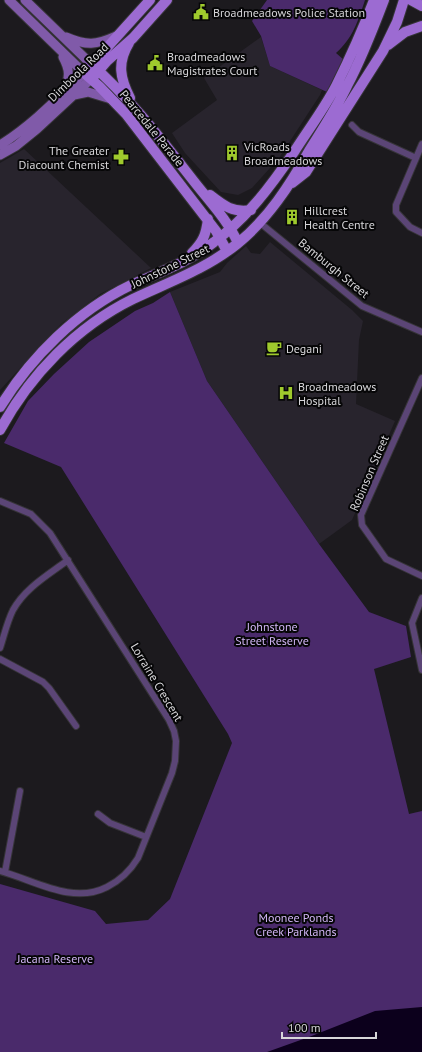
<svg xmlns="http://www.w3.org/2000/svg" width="422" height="1052" viewBox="0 0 422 1052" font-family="'PT Sans',sans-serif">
	<rect width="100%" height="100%" fill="#1c1a1e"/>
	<path fill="#28242d" d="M261,37L270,66L322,90L320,95L279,158L252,188L238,195L221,192L185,153L172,133L217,100L204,78Z
		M24,149L151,268L100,294L61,324L0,390V163Z
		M270,242L352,310L363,321L359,340L356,404L395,421L352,520L319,544L207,381L170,292L220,272L227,263L246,246L251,253L260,254Z"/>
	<path fill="#4a2a6b" d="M267,0H365C358,21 353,38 336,53L344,60L327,92L270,66L261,36L252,21Z
		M170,292L207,381L319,544L369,612L406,626L411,657L374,669L409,814L422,811V1052H0V884L95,911L106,924L148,920L170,899L232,743L228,734L61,467L4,443L28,401L54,374L89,342L135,311L153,303Z"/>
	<path fill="#0c001c" d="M422,1007V1052H267L309,1037L375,1011Z"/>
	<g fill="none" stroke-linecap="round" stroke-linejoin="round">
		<defs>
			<path id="street" d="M352,125L359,132L416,158
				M422,144L396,205V212L410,227L422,233
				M259,222L362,306L422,332
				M422,378L361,515L362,525L386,559L422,576
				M0,501L31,514L50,533L169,720L174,731L176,741L175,761L172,773L138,858C130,871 121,880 107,887C72,905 34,880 0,871
				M422,598L412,623L422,670
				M0,648C4,636 7,622 13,610C25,588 48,575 68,560
				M0,659L43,682L49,688L76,726
				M98,814L110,823L146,837
				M5,872L20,791"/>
			<path id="secondary" d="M25,0L91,64
				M66,37C87,46 96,45 116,36
				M63,57C70,70 70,77 64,90
				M74,95L88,92L111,99
				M0,145C31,126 58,98 84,73L9,0
				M0,155L16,146L37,129L91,79"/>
			<path id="primary" d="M150,0L84,73L99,86L126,114L216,231L227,251
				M411,0L422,6
				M129,43C117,63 120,78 130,98
				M388,45L405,32L422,26
				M91,64C131,99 163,142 196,184C211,203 228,221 238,243
				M95,75L107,61L133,38L167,0
				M292,183L306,172L383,51L397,22L404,0
				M210,195C224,206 233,213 251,210
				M192,253C203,242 206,235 208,219
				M0,407C31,357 77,311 131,285C160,272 189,262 214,242C247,218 271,186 294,152C308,130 324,109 336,86C350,58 363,29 374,0
				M0,430C30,375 76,327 133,299C169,282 206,269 237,244C268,219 290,185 309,151C322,130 336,109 347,86C362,58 373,29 384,0"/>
		</defs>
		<use href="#street" stroke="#363438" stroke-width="8"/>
		<use href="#secondary" stroke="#363438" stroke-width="11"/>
		<use href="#primary" stroke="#363438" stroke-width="12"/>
		<use href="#street" stroke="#5b4576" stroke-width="6"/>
		<use href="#secondary" stroke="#805aa9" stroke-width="9"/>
		<use href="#primary" stroke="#9c6bd2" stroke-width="10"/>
	</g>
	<defs>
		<symbol id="civic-bare" viewBox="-9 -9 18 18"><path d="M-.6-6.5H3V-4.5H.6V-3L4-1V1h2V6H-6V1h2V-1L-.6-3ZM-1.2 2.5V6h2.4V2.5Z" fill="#9fca2d" stroke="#060607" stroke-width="2.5" paint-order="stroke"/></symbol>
		<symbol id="building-bare" viewBox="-9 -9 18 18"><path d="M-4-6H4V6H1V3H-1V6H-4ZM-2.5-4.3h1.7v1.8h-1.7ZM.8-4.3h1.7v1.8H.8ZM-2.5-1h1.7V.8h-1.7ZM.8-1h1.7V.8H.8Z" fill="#9fca2d" stroke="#060607" stroke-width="2.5" paint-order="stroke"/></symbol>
		<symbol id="pharmacy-bare" viewBox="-9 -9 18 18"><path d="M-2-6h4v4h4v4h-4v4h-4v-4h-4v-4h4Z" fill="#9fca2d" stroke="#060607" stroke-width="2.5" paint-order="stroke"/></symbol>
		<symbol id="cafe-bare" viewBox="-9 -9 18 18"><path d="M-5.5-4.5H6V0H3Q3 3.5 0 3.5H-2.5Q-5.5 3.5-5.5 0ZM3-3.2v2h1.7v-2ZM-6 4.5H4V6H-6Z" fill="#9fca2d" stroke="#060607" stroke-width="2.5" paint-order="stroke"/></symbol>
		<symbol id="hospital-bare" viewBox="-9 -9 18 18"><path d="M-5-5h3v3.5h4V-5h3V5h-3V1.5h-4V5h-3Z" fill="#9fca2d" stroke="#060607" stroke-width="2.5" paint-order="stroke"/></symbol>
	</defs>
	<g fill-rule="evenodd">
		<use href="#civic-bare" x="190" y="1" width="22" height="22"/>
		<use href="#civic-bare" x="144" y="52" width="22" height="22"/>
		<use href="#building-bare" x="221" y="142" width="22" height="22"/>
		<use href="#pharmacy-bare" x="110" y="146" width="22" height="22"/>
		<use href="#building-bare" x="281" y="206" width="22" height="22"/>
		<use href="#cafe-bare" x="263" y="337" width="22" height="22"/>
		<use href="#hospital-bare" x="275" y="382" width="22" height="22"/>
	</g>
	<g text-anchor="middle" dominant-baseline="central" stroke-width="4" stroke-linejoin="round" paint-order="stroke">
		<g font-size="12" fill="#d7d6d9" stroke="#060607" text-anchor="start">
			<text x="213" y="12">Broadmeadows Police Station</text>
			<text x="167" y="56">Broadmeadows<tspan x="167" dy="14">Magistrates Court</tspan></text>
			<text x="244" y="146">VicRoads<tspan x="244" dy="14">Broadmeadows</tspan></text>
			<text x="109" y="150" text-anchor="end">The Greater<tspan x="109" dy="14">Diacount Chemist</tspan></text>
			<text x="304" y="210">Hillcrest<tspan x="304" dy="14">Health Centre</tspan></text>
			<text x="286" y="348">Degani</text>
			<text x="298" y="386">Broadmeadows<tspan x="298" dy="14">Hospital</tspan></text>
		</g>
		<g font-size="12" fill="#d7d6d9" stroke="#060607">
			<text transform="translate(78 72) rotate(-44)">Dimboola Road</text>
			<text transform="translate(152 128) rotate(51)">Pearcedale Parade</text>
			<text transform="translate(170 266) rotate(-26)">Johnstone Street</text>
			<text transform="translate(334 268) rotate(39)">Bamburgh Street</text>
			<text transform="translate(369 473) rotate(-67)">Robinson Street</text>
			<text transform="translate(157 682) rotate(59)">Lorraine Crescent</text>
		</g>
		<g font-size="12" fill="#d1b5f5" stroke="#060607">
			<text x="272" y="626">Johnstone<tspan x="272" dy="14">Street Reserve</tspan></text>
			<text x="296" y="917">Moonee Ponds<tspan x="296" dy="14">Creek Parklands</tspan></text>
			<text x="55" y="958">Jacana Reserve</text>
		</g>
	</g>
	<path d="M282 1032v6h94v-6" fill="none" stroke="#d7d6d9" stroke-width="2"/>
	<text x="288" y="1032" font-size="12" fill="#d7d6d9" stroke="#060607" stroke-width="3" paint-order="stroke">100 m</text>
</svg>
